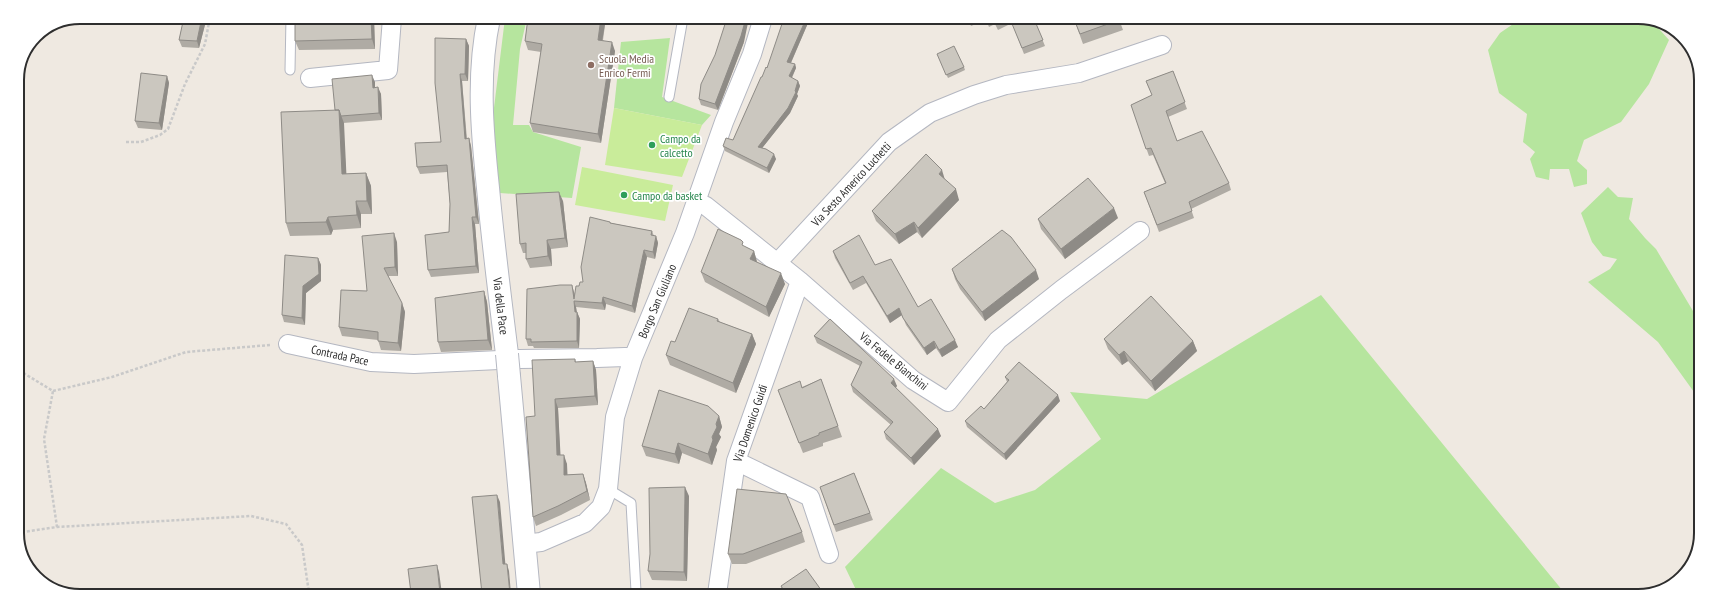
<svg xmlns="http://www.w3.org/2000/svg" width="1718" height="613" viewBox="0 0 1718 613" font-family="'PT Sans Narrow',sans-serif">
	<rect width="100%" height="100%" fill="#efe9e1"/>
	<path fill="#b6e59e" d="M505,18H527L520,49L513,125H529L533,132L581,147L572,198L500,193L492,124Z
		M1519,20H1651L1669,40L1649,84L1621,122L1584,140L1577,161L1587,170V184L1574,187L1569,169H1550L1549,180L1536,177L1530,159L1535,152L1523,142L1527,114L1499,93L1488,50L1500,33Z
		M670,38L662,97L711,115L702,125L614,108L621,42Z
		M1608,187L1618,197L1633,198L1629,219L1645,238L1656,249L1693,311L1699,318V399L1658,342L1588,282L1610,269L1617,259L1603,256L1592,242L1581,213Z
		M1321,295L1567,596L858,594L845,567L941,468L995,503L1035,490L1101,439L1070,392L1147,399Z"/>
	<path fill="#c9ec9a" d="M614,108L702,125L682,177L605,165Z
		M582,167L673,185L665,221L575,205Z"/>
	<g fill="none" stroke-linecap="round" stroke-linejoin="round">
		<defs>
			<path id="service" d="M290,70L291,17
				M669,97L683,18
				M608,489L631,503L636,591"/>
			<path id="minor" d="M310,78L388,70L392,18
				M696,201L706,206L800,281L913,380L948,402L998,340L1061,290L1140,231
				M777,263L889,142L930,113L974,95L1006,85L1079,73L1162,45
				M288,344L371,362L414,364L519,359L597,358L625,357L633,358
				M736,461L810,497L829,554
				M524,544L541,542L585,523L601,507L608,489L615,417L633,358L685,233L724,122L752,54L763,18
				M717,594L736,461L800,281"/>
			<path id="secondary" d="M489,18C477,74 482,131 488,188C493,243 500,298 507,354
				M509,376L529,594"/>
		</defs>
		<use href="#service" stroke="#b4b7c1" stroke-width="11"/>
		<use href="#minor" stroke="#b4b7c1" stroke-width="20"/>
		<use href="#secondary" stroke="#b4b7c1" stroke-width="24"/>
		<path stroke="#c9c9c9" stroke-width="2.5" stroke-dasharray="3 2" stroke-linecap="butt" d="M126,142H141L160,135L168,129L185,84L205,44L210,17
			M17,365L25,374L53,391L44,439L57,527
			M53,391L112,377L186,352L270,345
			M17,533L57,527L251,516L286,524L302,545L309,593"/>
		<use href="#service" stroke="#fff" stroke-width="9"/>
		<use href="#minor" stroke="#fff" stroke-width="18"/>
		<use href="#secondary" stroke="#fff" stroke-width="22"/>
		<defs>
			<path id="secondary-bridge" d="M507,354L509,376"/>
		</defs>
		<use href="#secondary-bridge" stroke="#b4b7c1" stroke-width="24" stroke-linecap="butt"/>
		<use href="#secondary-bridge" stroke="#fff" stroke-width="22"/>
	</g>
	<path fill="#afaba4" d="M184,17H207L199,48L182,47L179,40Z
		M374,18L375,49L299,50L295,41Z
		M528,18H606L603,40L615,51L601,143L533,132L530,123L541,52L528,50L525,41Z
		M806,19L808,23L791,63L795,64L796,68L792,78L798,81L800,86L797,94L798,96L790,113L762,148L776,159L769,173L725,151L723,146L733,140L762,77L767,68Z
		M968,19H1034L1045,46L1024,54L1012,23L998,30L995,24L989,27L986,20L971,26Z
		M1074,19H1119L1123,30L1083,44Z
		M466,39L469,46L468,81H462L467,139L469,138L471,146L479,224H475L479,273L431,277L428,270L449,232L450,204L447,172L420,174L417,167L441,142Z
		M744,42L718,110L701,105L699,99Z
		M937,54L964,67L965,70L948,78Z
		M1173,71L1187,109L1168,117L1177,141L1229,183L1231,190L1191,209L1194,218L1159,232L1144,192L1165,183L1153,155L1149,156L1131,105L1152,95L1146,81Z
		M167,76L169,83L162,130L138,128L135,121Z
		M375,82V87L381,94L382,120L343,123L346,174L366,173L371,186L372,214H361V228L333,230L331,235L290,236L286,223L335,110Z
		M945,180L959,200L922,238L917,232L899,244L876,221L872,211Z
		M563,201L568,247L551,249L552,266L530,268L526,259V253H523L520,244Z
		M1118,218L1065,259L1041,229L1038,219Z
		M610,222L611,223L652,231L654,236H656L658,243L655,259L647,257L635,313L606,304L605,310L576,307L577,312L580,319L579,348H534L533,346H528L526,339L574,292L575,294L579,286L583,282Z
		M397,242L398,276H388L402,303L405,312L401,351L381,350L378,340L342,336L339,327L367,291Z
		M745,247L754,251L757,262L785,284L769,317L705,282L701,272Z
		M833,251L875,265L958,347L942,357L936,348L927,355L906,325L902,315L890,323L866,283L853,290L835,258Z
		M318,258L321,265V281L306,293L305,325L284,322L282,315Z
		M952,269L1039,279L985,321L960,289L955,279Z
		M484,291L487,302L492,350L441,352L438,342Z
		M718,319L720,322L752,334L756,344L736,393L670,365L666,355L675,342Z
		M830,319L897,386L896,388L941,436L914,465L886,439L884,432L891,425L853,392L851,385L860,366L817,343L814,336Z
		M1104,339L1193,341L1197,351L1155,391L1128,361L1122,365L1108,349Z
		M575,359L576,362L593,361L596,370L598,405L558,408L560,455L567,464V475L583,474L586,483L590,500L561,515L536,526L533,517L535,416Z
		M1005,377L1060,401L1006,460L967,427L965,421L984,409L1007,382Z
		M821,379L842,437L823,443V446L803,453L778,390L802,387Z
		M719,416L722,427L719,434L721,437L716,447L717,450L712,465L682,453L679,464L646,456L642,446Z
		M854,473L873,520L836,532L820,487Z
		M689,496L687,581L652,580L648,571Z
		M802,532L805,542L746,564H732L728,554Z
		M781,586L824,594H784Z"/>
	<path fill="#8e8b86" d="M202,17H207L199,48L197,41Z
		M371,18H374L375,49L372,39Z
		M601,18H606L601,48L598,40Z
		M746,18H749L744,42L718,110L715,104Z
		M806,19L808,23L789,67L787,62Z
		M466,39L469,46L468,81L465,74Z
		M612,42L615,51L601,143L598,134Z
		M795,64L796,68L790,81L789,76Z
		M460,74L462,81L467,146L465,139Z
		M372,75L375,82V95L373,88Z
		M167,76L169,83L162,130L159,123Z
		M798,81L800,86L797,94L798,96L790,113L759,152L758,147L795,91Z
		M378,87L381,94L382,120L379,113Z
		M339,110L344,123L347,187L342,174Z
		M469,138L471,146L479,224L476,217Z
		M774,154L776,159L769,173L767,168Z
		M942,170L945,180L939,174Z
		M366,173L371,186L372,214L367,201Z
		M956,189L959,200L922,238L918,228Z
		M559,192L563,201L568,247L565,238Z
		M356,201L361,214V228L357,215Z
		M1114,208L1118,218L1065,259L1061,249Z
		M328,217L333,230L331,235L326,222Z
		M472,217L475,224L479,273L476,266Z
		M914,222L917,232L899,244L895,234Z
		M394,233L397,242L398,276L395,267Z
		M656,236L658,243L655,259L653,252Z
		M547,240L551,249L552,266L548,256Z
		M644,250L647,257L635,313L632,306Z
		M754,251L757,262L750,259Z
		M318,258L321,265V281L306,293L305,325L302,318L303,286Z
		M1036,270L1039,279L985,321L982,312Z
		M781,273L785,284L769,317L766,307Z
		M572,285L574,292L575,301L574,299Z
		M484,291L487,302L492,350L488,340Z
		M603,297L606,304L605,310L602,303Z
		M574,301L576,307L577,315V312L580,319L579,348L577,341L575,312Z
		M402,303L405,312L401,351L398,343Z
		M899,308L902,315L890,323L887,316Z
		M752,334L756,344L736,393L733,383Z
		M955,340L958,347L942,357L939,350Z
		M934,341L936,348L927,355L924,348Z
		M1193,341L1197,351L1155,391L1151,381Z
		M1124,351L1128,361L1122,365L1119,355Z
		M593,361L596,370L598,405L595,396Z
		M894,379L897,386L893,390L891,383Z
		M1058,395L1060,401L1006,460L1004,454Z
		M555,399L558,408L561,464L557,455Z
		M719,416L722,427L719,434L721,437L716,447L717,450L712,465L708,454L716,424Z
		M938,429L941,436L914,465L911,458Z
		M678,443L682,453L679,464L675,454Z
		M564,455L567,464L568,485L564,475Z
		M583,474L586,483L590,500L587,491Z
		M685,487L689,496L687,581L684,572Z
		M497,495L500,502L506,571L503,564Z
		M507,564L509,571L511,594H510Z
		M437,565L439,572L442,594L440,593Z"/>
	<path fill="#cbc7bf" stroke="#8e8b86" d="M184,17H202L197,41L179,40Z
		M295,17L371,18L372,39L295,41Z
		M528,18H601L598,40L612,42L598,134L530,123L542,44L525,41Z
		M727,18H746L741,36L715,104L699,99L701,84L715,55Z
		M784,18L806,19L787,62L795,64L789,76L798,81L795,91L796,92L788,108L758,147L766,149L774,154L767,168L723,146L726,138L733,140L761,77H762L766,67L767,68Z
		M986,19H991L986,21Z
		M994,19H1007L996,24Z
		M1010,19H1034L1043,40L1022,48Z
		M1074,19H1119V20L1080,34Z
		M435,38L466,39L465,74H460L465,139L469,138L476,217H472L476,266L428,270L425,235L449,232L450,204L447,165L417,167L415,143L441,142L435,83Z
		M954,46L964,67L946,75L937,54Z
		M1173,71L1185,102L1166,111L1177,141L1202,131L1229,183L1189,202L1192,211L1157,225L1144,192L1166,183L1151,148L1146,149L1131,105L1152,95L1146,81Z
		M141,73L167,76L159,123L135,121Z
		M372,75L373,88L378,87L379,113L341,116L339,110H335L332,79Z
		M339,110L342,174L366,173L367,201H356L357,215L328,217L326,222L286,223L281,112Z
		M926,154L942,170L939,174L956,189L918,228L914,222L895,234L872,211Z
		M1088,178L1114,208L1061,249L1038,219Z
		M559,192L565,238L547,240L548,256L526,259V243L520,244L516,194Z
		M590,217L610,222V223L652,231L651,235L656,236L653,252L644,250L632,306L603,297L602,303L574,301L575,312H577V341L531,342V339H526L527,289L560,285H572L574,299L576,286H579L580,282H583L581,267Z
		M718,229L741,240L743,242L742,245L754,251L750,259L781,273L766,307L701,272Z
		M1002,230L1011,237L1036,270L982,312L957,280L952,269Z
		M394,233L395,267L384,268L402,303L398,343L378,341V332L339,327L341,290L367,291L362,236Z
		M859,235L875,265L891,259L918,307L931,299L955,340L939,350L934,341L924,348L903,318L899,308L887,316L863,276L850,283L833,251Z
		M285,255L318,258L319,274L303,286L302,318L282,315Z
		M484,291L488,340L438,342L435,298Z
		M1151,296L1193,341L1151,381L1124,351L1119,355L1104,339Z
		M689,308L718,319L717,321L752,334L733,383L666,355L671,341L675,342Z
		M830,319L894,379L891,383L938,429L911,458L884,432L893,422L851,385L862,362L814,336Z
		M575,359V362L593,361L595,396L555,399L557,455H564V475L583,474L587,491L558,506L533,517L526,417L535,416L532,360Z
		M1019,362L1058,395L1004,454L965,421L981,406L984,409L1009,380L1005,377Z
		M821,379L838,426L819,433V435L799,443L778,390L800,381L802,388Z
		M659,390L708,406L719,416L716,424L717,427L712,437L713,440L708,454L678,443L675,454L642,446Z
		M854,473L870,513L834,525L820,487Z
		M685,487L684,572L648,571L650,554L649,488Z
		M737,489L786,494L802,532L743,554H728Z
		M497,495L503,564H507L510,594H482L472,497Z
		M437,565L440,593H411L408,569Z
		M806,569L824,594H786L781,586Z"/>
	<circle fill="#8d6e63" stroke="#fff" stroke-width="1.5" cx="591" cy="65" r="4"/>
	<g fill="#2e9e5b" stroke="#fff" stroke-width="1.5">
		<circle cx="652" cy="145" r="4"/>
		<circle cx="624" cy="195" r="4"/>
	</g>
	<g text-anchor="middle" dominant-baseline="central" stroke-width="3.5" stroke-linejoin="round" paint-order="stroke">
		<g font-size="12" fill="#785e54" stroke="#fff" text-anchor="start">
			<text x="599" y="58">Scuola Media<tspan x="599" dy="14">Enrico Fermi</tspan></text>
		</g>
		<g font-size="12" fill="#27864d" stroke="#fff" text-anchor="start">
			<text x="660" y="138">Campo da<tspan x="660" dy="14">calcetto</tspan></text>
			<text x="632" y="195">Campo da basket</text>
		</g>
		<g font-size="12" fill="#2e2e2e" stroke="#fff">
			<text transform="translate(851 184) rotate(-47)">Via Sesto Americo Luchetti</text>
			<text transform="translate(657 301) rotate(-67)">Borgo San Giuliano</text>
			<text transform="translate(501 306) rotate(83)">Via della Pace</text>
			<text transform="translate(340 355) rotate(12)">Contrada Pace</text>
			<text transform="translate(894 361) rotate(39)">Via Fedele Bianchini</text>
			<text transform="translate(750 423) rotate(-71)">Via Domenico Guidi</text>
		</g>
	</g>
	<path d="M0 0H1718V613H0ZM80 24H1638A56 56 0 0 1 1694 80V533A56 56 0 0 1 1638 589H80A56 56 0 0 1 24 533V80A56 56 0 0 1 80 24Z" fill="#fff" fill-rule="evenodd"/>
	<path fill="none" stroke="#2e2e2e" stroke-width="2" d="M80 24H1638A56 56 0 0 1 1694 80V533A56 56 0 0 1 1638 589H80A56 56 0 0 1 24 533V80A56 56 0 0 1 80 24Z"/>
</svg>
